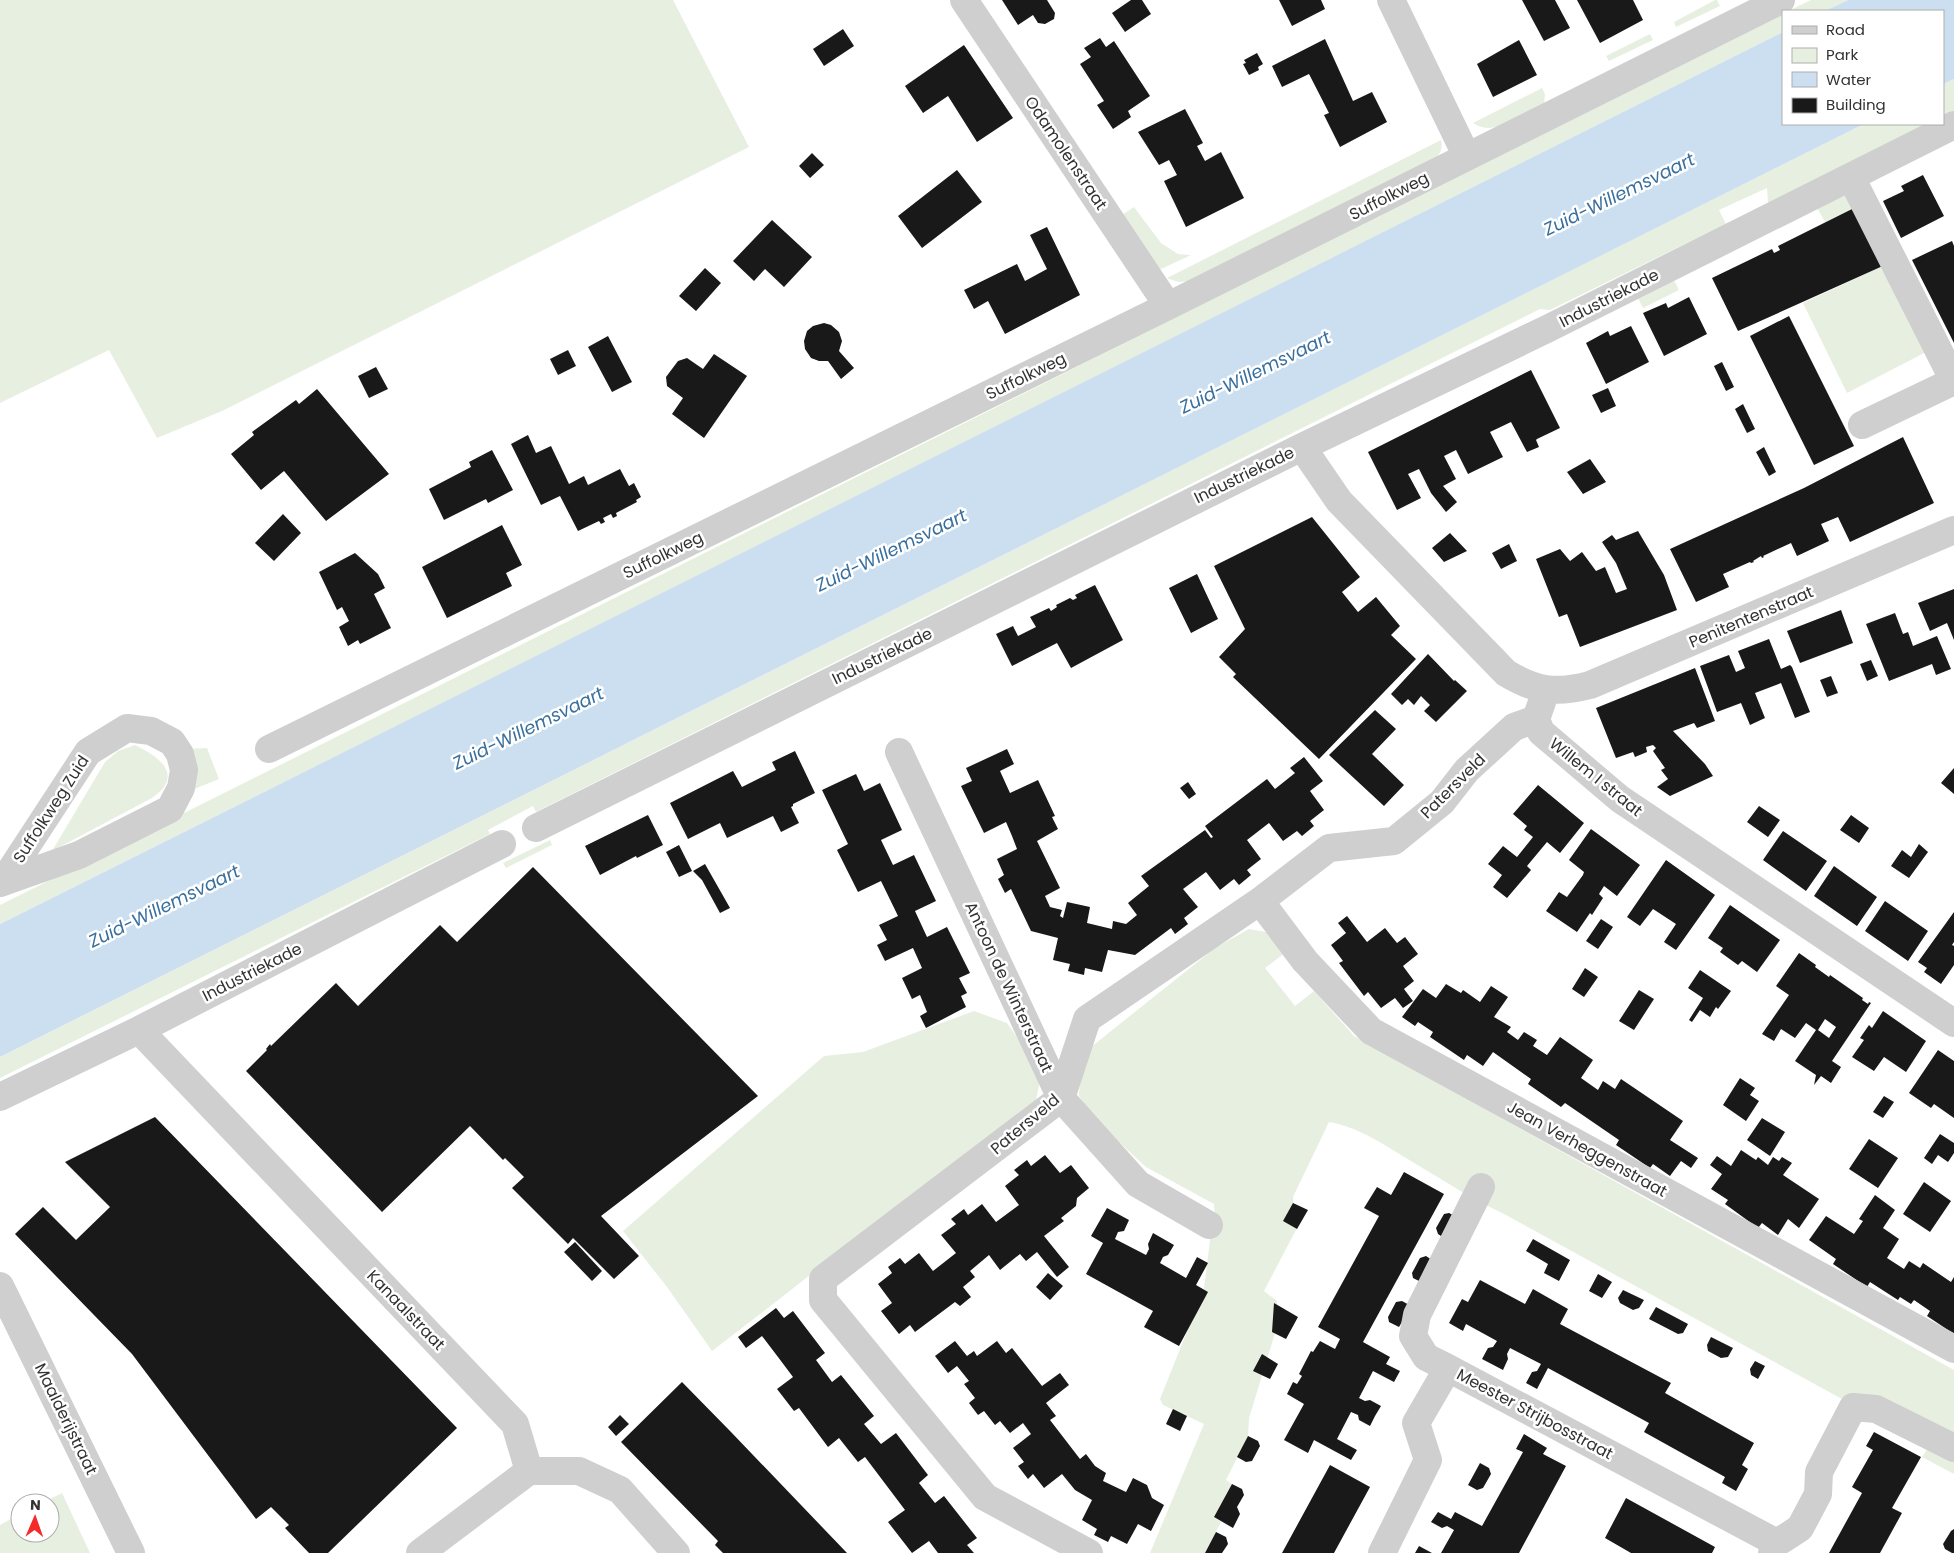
<svg xmlns="http://www.w3.org/2000/svg" width="1954" height="1553" viewBox="0 0 1954 1553" font-family="Poppins,sans-serif">
	<rect width="100%" height="100%" fill="#fff"/>
	<path fill="#e7f0e0" d="M0,0H673L749,147L222,411L157,438L109,350L0,403Z
		M1715,0H1717L1720,6L1676,27L1674,22Z
		M1811,0H1848L1825,11H1788Z
		M1783,14V32L0,924V905Z
		M1650,34L1653,40L1609,61L1606,56Z
		M1954,79V111L1943,116V84Z
		M1542,88L1545,94L1544,106C1524,115 1494,138 1473,123Z
		M1864,124H1928L1768,203L1767,188L1719,210L1726,224L1550,310L1540,309L536,812L533,806L488,830L490,834L0,1078V1057Z
		M1441,140C1443,149 1440,154 1435,160L1192,281L1178,282L1167,278Z
		M1849,190L1857,206L1825,222L1816,206Z
		M1134,207L1161,243L1178,254L1191,255L1159,270L1122,215Z
		M1885,265L1928,351L1847,393L1803,303Z
		M1672,276L1679,290L1643,308L1636,294Z
		M135,745C149,752 178,767 164,787C161,791 156,795 152,798L52,851L105,762L118,751Z
		M207,748L219,779L192,790L188,749Z
		M550,840L552,845L506,868L503,863Z
		M1249,929L1271,933L1285,953L1265,968L1295,1006L1314,991L1354,1036L1954,1370V1436L1873,1416L1504,1214C1470,1198 1438,1177 1406,1158C1381,1143 1358,1127 1329,1122L1293,1197L1296,1230L1264,1291L1277,1301L1276,1330L1249,1418L1248,1436L1226,1480L1232,1484L1214,1517L1221,1522L1205,1553H1150L1204,1424L1163,1405L1160,1399L1204,1289L1211,1232L1215,1218L1214,1204L1146,1167L1093,1118L1079,1096L1081,1055L1215,948Z
		M974,1011L1007,1023L1027,1051L1041,1076L1036,1100C926,1182 821,1268 712,1351L667,1287L623,1231L824,1056L863,1052Z
		M1928,1448L1954,1460V1474L1922,1457Z
		M62,1493L90,1553H0V1525L20,1514V1533H50V1503H42Z"/>
	<path fill="#cbdff0" d="M1848,0H1954V79L1943,84V11H1825Z
		M1783,32V124H1864L0,1057V924Z"/>
	<path fill="#191919" fill-rule="evenodd" d="M1002,0H1047L1055,13L1054,19L1045,24L1038,23L1033,15L1018,25Z
		M1131,0H1142L1151,14L1125,32L1112,13Z
		M1279,0H1321L1325,9L1292,26Z
		M1522,0H1555L1570,28L1544,41Z
		M1577,0H1633L1643,20L1600,43Z
		M843,29L854,46L824,66L813,49Z
		M1100,38L1106,47L1114,41L1150,96L1128,111L1131,117L1113,129L1097,105L1104,101L1080,64L1091,57L1084,48Z
		M1325,39L1353,101L1372,92L1387,122L1340,147L1324,115L1329,113L1309,74L1282,87L1272,66Z
		M1519,40L1537,75L1493,97L1477,64Z
		M964,45L1013,118L977,142L948,96L923,113L905,86Z
		M1257,53L1263,64L1258,67L1259,70L1249,75L1243,64L1246,63L1244,60Z
		M1185,109L1203,143L1197,146L1205,161L1221,152L1244,198L1186,227L1164,181L1177,175L1169,160L1159,165L1138,132Z
		M812,153L824,165L810,178L799,166Z
		M957,170L982,202L922,248L898,216Z
		M1923,175L1944,216L1901,238L1883,201L1904,191L1901,186Z
		M1858,206L1885,265L1738,331L1712,278L1772,249L1774,253L1780,250L1778,246Z
		M772,220L812,257L784,287L765,269L754,281L733,261Z
		M1047,227L1080,295L1005,334L988,301L974,309L964,290L1017,264L1025,281L1047,269L1030,235Z
		M1952,241L1954,246V343L1912,260Z
		M705,268L721,283L696,311L679,296Z
		M1689,297L1707,334L1664,356L1643,313L1666,303L1668,308Z
		M1789,316L1854,446L1814,465L1750,336Z
		M824,323L831,325L839,332L842,341L839,351L854,368L841,379L828,361H819L811,358L805,349L804,341L807,331L813,326Z
		M1631,326L1649,362L1606,384L1586,343L1608,331L1610,336Z
		M608,336L632,382L612,392L588,347Z
		M568,350L576,366L558,375L550,359Z
		M714,354L747,376L704,438L672,414L683,398L667,386L666,377L678,361L687,358L703,369Z
		M1722,362L1734,387L1726,391L1714,366Z
		M376,367L388,389L369,398L358,376Z
		M1531,370L1560,428L1537,439L1536,440L1539,447L1527,452L1511,422L1490,432L1503,457L1468,474L1456,450L1444,456L1456,479L1443,486L1457,502L1446,512L1431,493L1419,469L1408,474L1421,498L1397,510L1368,452Z
		M1608,388L1616,406L1601,413L1592,395Z
		M317,389L389,474L326,521L284,471L261,490L231,454L254,435L252,432L296,400L299,404Z
		M1743,404L1755,429L1747,433L1735,409Z
		M528,435L536,453L551,446L569,484L584,476L588,485L620,469L629,486L634,483L641,497L636,500L637,502L616,513L617,516L613,518L611,514L603,518L605,522L601,524L599,521L578,531L560,496L541,505L511,444Z
		M1903,437L1934,503L1850,542L1838,517L1821,524L1829,541L1797,556L1791,543L1763,556L1764,557L1762,558L1761,556L1753,561L1754,562L1751,563L1750,562L1723,574L1729,587L1696,602L1670,549L1804,488Z
		M1764,447L1776,472L1769,476L1756,452Z
		M492,450L513,490L488,503L486,499L444,520L429,489L471,467L469,462Z
		M1590,459L1606,482L1583,494L1567,472Z
		M283,514L301,533L274,561L255,543Z
		M1312,517L1360,577L1342,592L1358,612L1376,597L1400,626L1391,635L1416,659L1319,759L1233,677L1236,674L1219,657L1245,629L1214,566Z
		M502,525L522,565L506,573L512,586L447,618L422,567Z
		M1638,531L1664,575L1677,610L1580,647L1567,614L1559,617L1536,559L1560,549L1570,561L1582,552L1596,571L1605,567L1616,593L1627,589L1616,563L1602,542L1612,535L1616,540Z
		M1450,533L1467,551L1444,562L1432,548Z
		M1509,544L1517,561L1501,569L1492,553Z
		M355,553L378,574L385,588L374,594L391,628L360,644L358,640L348,646L339,627L349,621L342,607L337,610L319,572Z
		M1197,574L1218,619L1191,633L1169,588Z
		M1095,585L1123,640L1071,668L1057,643L1012,666L996,634L1013,626L1018,636L1036,627L1030,617L1049,608L1051,611L1057,607L1056,605L1070,598L1073,600L1077,598L1075,595Z
		M1954,589V640L1947,623L1930,631L1918,603Z
		M1841,610L1853,643L1800,663L1787,631Z
		M1895,613L1903,634L1908,632L1913,646L1937,636L1951,669L1936,675L1932,664L1889,681L1866,624Z
		M1769,639L1781,669L1790,665L1792,667L1810,712L1795,718L1781,683L1755,693L1765,718L1750,725L1741,703L1717,712L1700,666L1729,655L1736,672L1745,668L1738,651Z
		M1428,654L1454,681L1455,680L1467,691L1436,722L1424,711L1430,705L1421,696L1414,705L1408,699L1402,705L1391,694Z
		M1871,660L1878,676L1867,681L1860,664Z
		M1695,668L1715,721L1697,728L1694,723L1673,731L1705,764L1713,776L1670,796L1657,787L1668,779L1661,770L1665,768L1653,751L1656,748L1653,745L1646,747L1647,752L1635,757L1633,752L1616,758L1596,708Z
		M1831,676L1838,693L1827,697L1820,680Z
		M1375,710L1396,729L1372,754L1404,785L1384,806L1329,755Z
		M1007,749L1014,764L1000,771L1010,793L1038,780L1055,816L1052,817L1058,829L1037,841L1060,888L1045,896L1050,907L1062,910L1060,916L1063,918L1067,902L1090,907L1087,923L1112,929L1113,921L1126,924L1137,915L1128,903L1149,886L1141,876L1205,830L1211,838L1213,837L1205,826L1267,779L1275,789L1295,773L1290,768L1304,757L1323,781L1310,791L1324,810L1310,821L1314,826L1302,836L1297,831L1283,841L1269,823L1247,840L1261,859L1247,870L1251,875L1239,885L1234,879L1220,890L1206,872L1183,889L1198,907L1184,918L1188,924L1175,934L1171,928L1135,955L1108,950L1102,972L1085,968L1084,975L1068,971L1070,964L1053,960L1058,938L1031,931L1011,889L1005,893L998,879L1004,875L997,859L1017,849L1012,836L1006,822L984,833L961,786L972,781L966,768Z
		M795,751L815,793L793,804V806L791,807L799,823L781,832L773,816L727,838L720,823L688,839L670,803L733,771L742,787L776,770L772,762Z
		M1954,768V794L1941,783Z
		M856,774L864,791L880,783L902,830L881,840L893,865L914,855L936,901L915,911L927,937L947,927L970,973L959,978L967,993L961,996L966,1007L926,1028L920,1016L927,1012L920,995L912,999L902,978L922,968L913,948L885,961L877,945L887,940L879,925L898,916L881,881L858,892L837,850L848,844L822,790Z
		M1188,782L1196,794L1189,799L1180,788Z
		M1538,785L1584,823L1560,853L1547,842L1527,866L1531,870L1507,898L1493,887L1502,875L1488,864L1503,846L1517,857L1533,837L1524,830L1527,826L1513,814Z
		M1759,806L1780,820L1768,837L1747,822Z
		M648,815L663,845L637,858L636,856L600,875L585,846Z
		M1851,815L1869,828L1859,843L1840,830Z
		M1591,829L1640,865L1617,896L1604,886L1599,894L1603,898L1592,915L1590,913L1577,932L1546,911L1559,892L1567,897L1583,875L1584,872L1569,860Z
		M1783,831L1827,861L1806,891L1763,860Z
		M1919,844L1928,852L1909,878L1891,866L1902,850L1911,857Z
		M679,845L692,871L679,877L666,852Z
		M1666,860L1715,895L1676,950L1664,942L1676,924L1653,909L1640,926L1627,917Z
		M705,864L730,908L720,913L702,880L693,871Z
		M1834,866L1877,897L1857,926L1814,896Z
		M533,867L758,1096L601,1216L639,1256L614,1279L573,1238L568,1244L512,1188L524,1177L505,1158L503,1160L470,1126L382,1212L246,1071L267,1050L266,1049L270,1044L271,1046L336,983L358,1006L440,925L457,942Z
		M1885,901L1928,931L1908,961L1865,931Z
		M1730,905L1780,940L1757,972L1742,961L1738,965L1720,952L1723,948L1708,938Z
		M1954,912V942L1952,945L1954,946V965L1941,984L1924,972L1927,968L1918,962Z
		M1347,916L1367,942L1385,928L1397,943L1405,937L1418,954L1403,966L1414,981L1404,989L1413,1001L1403,1008L1395,998L1381,1008L1368,992L1364,996L1339,963L1343,961L1331,945L1346,933L1338,923Z
		M1601,919L1613,927L1598,949L1586,941Z
		M1799,953L1816,965L1815,967L1829,977L1830,975L1863,998L1862,1000L1868,1004L1869,1002L1871,1003L1832,1061L1841,1067L1831,1083L1821,1076L1814,1085L1816,1075L1795,1061L1816,1030L1806,1023L1795,1038L1781,1029L1774,1041L1762,1034L1789,995L1776,986ZM1825,1019L1836,1027L1829,1038L1818,1030Z
		M1585,968L1598,977L1584,997L1572,989Z
		M1700,970L1731,991L1718,1009L1716,1007L1710,1017L1700,1010L1692,1022L1689,1020L1703,998L1688,988Z
		M1446,984L1461,993L1463,990L1480,1002L1491,986L1508,997L1494,1017L1511,1027L1507,1032L1518,1040L1524,1032L1537,1040L1533,1046L1547,1055L1560,1037L1593,1060L1581,1078L1598,1090L1603,1081L1615,1089L1621,1079L1683,1121L1670,1140L1698,1158L1691,1168L1681,1161L1670,1176L1653,1164L1650,1168L1616,1145L1619,1140L1565,1103L1561,1107L1528,1084L1531,1079L1493,1052L1483,1066L1467,1055L1464,1060L1430,1037L1433,1032L1418,1022L1415,1026L1402,1017L1423,989L1436,998Z
		M1639,990L1654,999L1634,1030L1619,1021Z
		M1883,1011L1926,1041L1906,1072L1884,1057L1874,1071L1852,1057L1864,1040L1860,1038L1869,1025L1872,1028Z
		M1938,1050L1954,1061V1118L1934,1104L1931,1108L1909,1093Z
		M1740,1078L1755,1088L1750,1095L1759,1101L1746,1121L1723,1105Z
		M1884,1096L1894,1102L1883,1118L1873,1112Z
		M155,1117L457,1428L328,1553H309L285,1528L289,1525L271,1507L256,1519L132,1354L15,1234L43,1207L76,1240L110,1207L65,1162Z
		M1762,1118L1785,1132L1770,1156L1747,1140Z
		M1940,1134L1954,1143V1153L1948,1162L1938,1155L1932,1164L1924,1158Z
		M1869,1139L1898,1158L1878,1188L1849,1169Z
		M1741,1150L1756,1160L1758,1157L1768,1165L1773,1157L1779,1161L1782,1157L1792,1163L1783,1175L1819,1199L1799,1228L1788,1219L1778,1235L1762,1223L1758,1228L1725,1204L1728,1200L1711,1189L1722,1174L1710,1165L1717,1156L1731,1166Z
		M1045,1155L1060,1173L1071,1165L1089,1188L1077,1198L1076,1206L1061,1218L1064,1221L1044,1236L1069,1267L1057,1277L1037,1252L1026,1261L1020,1254L1000,1270L989,1255L970,1271L975,1277L963,1287L971,1297L960,1306L955,1302L915,1332L910,1325L899,1334L881,1311L892,1303L878,1284L892,1273L888,1267L900,1258L905,1264L919,1253L933,1271L956,1253L941,1235L956,1224L951,1219L964,1209L968,1215L982,1204L996,1222L1019,1205L1005,1186L1019,1175L1014,1170L1027,1160L1031,1166Z
		M1404,1172L1444,1194L1363,1342L1390,1357L1386,1364L1400,1371L1394,1382L1373,1371L1359,1398L1365,1401L1370,1400L1381,1406L1375,1416L1370,1426L1359,1420L1358,1415L1351,1412L1337,1439L1357,1450L1351,1460L1314,1440L1308,1453L1284,1440L1304,1404L1287,1394L1293,1382L1297,1384L1302,1376L1299,1374L1311,1351L1313,1352L1320,1341L1335,1349L1340,1339L1318,1327L1379,1216L1364,1208L1377,1187L1391,1195Z
		M1924,1182L1951,1201L1930,1232L1903,1214Z
		M1875,1195L1895,1210L1883,1228L1899,1239L1887,1258L1904,1269L1909,1261L1920,1268L1923,1263L1951,1282L1954,1277V1334L1927,1316L1930,1311L1914,1300L1911,1304L1900,1297L1898,1300L1870,1282L1867,1287L1833,1264L1836,1259L1809,1240L1826,1216L1854,1234L1863,1221L1859,1219Z
		M1293,1203L1308,1210L1297,1229L1283,1221Z
		M1107,1208L1129,1220L1124,1231L1118,1232L1115,1239L1146,1255L1149,1249L1148,1244L1153,1233L1174,1245L1168,1255L1163,1257L1160,1263L1186,1278L1197,1257L1208,1263L1196,1285L1208,1292L1179,1346L1144,1327L1153,1311L1086,1274L1103,1243L1091,1236Z
		M1449,1213L1459,1218L1447,1240L1438,1234L1436,1228L1444,1214Z
		M1533,1239L1570,1260L1559,1281L1544,1273L1548,1264L1526,1251Z
		M575,1242L602,1271L592,1281L564,1252Z
		M1426,1256L1435,1262L1423,1283L1413,1278L1412,1273L1420,1258Z
		M1048,1273L1063,1286L1050,1300L1036,1287Z
		M1598,1274L1612,1282L1602,1298L1589,1291Z
		M1480,1280L1525,1304L1533,1289L1568,1309L1560,1324L1671,1383L1665,1393L1754,1443L1742,1465L1748,1469L1736,1491L1722,1483L1725,1477L1644,1432L1649,1423L1548,1368L1537,1389L1526,1383L1532,1372L1537,1371L1541,1364L1510,1348L1507,1354L1508,1359L1503,1370L1482,1359L1488,1348L1493,1347L1497,1341L1466,1324L1463,1331L1449,1323L1462,1299L1468,1302Z
		M1623,1290L1644,1300L1639,1308L1633,1310L1620,1303L1618,1298Z
		M1402,1301L1411,1306L1399,1327L1389,1322L1388,1317L1396,1302Z
		M1274,1303L1298,1317L1286,1339L1272,1332Z
		M1656,1307L1688,1324L1683,1333L1678,1334L1649,1319Z
		M776,1308L784,1318L793,1311L825,1353L816,1360L832,1382L841,1375L874,1416L864,1424L881,1444L896,1433L928,1475L919,1483L935,1503L944,1496L977,1538L967,1545L974,1553H938L929,1541L912,1553L888,1522L905,1510L865,1457L858,1462L839,1438L828,1447L799,1408L794,1411L777,1389L793,1377L778,1357L762,1336L746,1348L738,1337Z
		M1711,1337L1733,1348L1728,1357L1721,1358L1708,1351L1707,1345Z
		M955,1341L967,1356L974,1351L977,1356L997,1341L1006,1353L1012,1348L1042,1386L1060,1373L1069,1385L1046,1403L1056,1416L1050,1420L1080,1459L1086,1454L1095,1466L1106,1473L1103,1481L1126,1492L1133,1478L1147,1485L1152,1498L1164,1505L1151,1531L1138,1524L1127,1544L1111,1536L1108,1542L1094,1535L1097,1529L1082,1520L1092,1500L1075,1490L1062,1474L1044,1488L1033,1474L1028,1479L1018,1466L1024,1462L1013,1448L1031,1434L1023,1423L1010,1433L1000,1421L995,1425L984,1411L978,1415L969,1403L975,1398L964,1384L969,1381L957,1366L948,1373L935,1356Z
		M1262,1354L1278,1364L1270,1379L1253,1371Z
		M1755,1361L1765,1366L1758,1379L1751,1375L1750,1369Z
		M682,1382L731,1432L847,1553H723L715,1545L718,1541L621,1442Z
		M1173,1409L1187,1416L1180,1431L1166,1424Z
		M620,1415L629,1424L616,1436L608,1427Z
		M1874,1432L1921,1457L1892,1508L1902,1513L1880,1553H1829L1862,1493L1852,1487L1873,1450L1866,1446Z
		M1524,1434L1547,1448L1543,1454L1566,1466L1519,1553H1441L1454,1530L1447,1526L1442,1528L1431,1522L1438,1512L1451,1519L1455,1512L1482,1526L1523,1452L1516,1449Z
		M1248,1436L1258,1441L1260,1446L1252,1461L1246,1462L1237,1457Z
		M1480,1463L1489,1468L1491,1474L1483,1488L1477,1490L1468,1485Z
		M1330,1465L1370,1487L1334,1553H1282Z
		M1232,1484L1242,1489L1244,1495L1237,1507L1240,1514L1233,1528L1214,1517Z
		M1626,1498L1715,1547L1712,1553H1631L1605,1538Z
		M1954,1529V1553H1952L1945,1549L1943,1544L1951,1531Z
		M1216,1532L1226,1537L1228,1544L1222,1553H1205Z
		M1419,1546L1432,1553H1415Z"/>
	<g fill="none" stroke-linecap="round" stroke-linejoin="round">
		<path stroke="#cfcfcf" stroke-width="28" d="M964,0L1168,306
			M1391,0L1467,157
			M1851,177L1954,381
			M1862,425L1954,381
			M1302,447L1339,501L1506,673C1536,691 1555,694 1590,685L1954,530
			M1542,702L1536,719L1541,732L1620,799L1954,1023
			M269,749L1168,306L1781,0
			M899,752L1061,1098L1138,1184L1209,1225
			M536,828L1302,447L1547,329L1954,125
			M0,883L79,855L170,809L181,788L184,770L180,754L172,742L151,731L127,728L88,752L3,882
			M1260,901L1305,961L1371,1031L1954,1349
			M139,1030L515,1424L529,1471
			M0,1097L139,1030L502,844
			M0,1286L131,1553
			M1448,1368L1426,1357L1413,1336L1417,1315L1481,1187
			M529,1471H579L620,1490L676,1553
			M420,1553L529,1471
			M1089,1553L985,1497L823,1300V1279L1061,1098L1087,1019L1260,901L1329,848L1394,841L1442,802L1467,770L1514,727L1536,719
			M1382,1553L1428,1460L1416,1423L1448,1368L1777,1543
			M1772,1553L1777,1543L1800,1528L1818,1494L1819,1472L1853,1407L1876,1409L1954,1448"/>
	</g>
	<g text-anchor="middle" dominant-baseline="central" stroke-width="5" stroke-linejoin="round" paint-order="stroke">
		<g font-size="16" fill="#323232" stroke="#fff">
			<text transform="translate(1066 153) rotate(56)">Odamolenstraat</text>
			<text transform="translate(1389 196) rotate(-27)">Suffolkweg</text>
			<text transform="translate(1609 298) rotate(-27)">Industriekade</text>
			<text transform="translate(1026 376) rotate(-26)">Suffolkweg</text>
			<text transform="translate(1244 475) rotate(-26)">Industriekade</text>
			<text transform="translate(663 555) rotate(-26)">Suffolkweg</text>
			<text transform="translate(1751 617) rotate(-23)">Penitentenstraat</text>
			<text transform="translate(882 656) rotate(-26)">Industriekade</text>
			<text transform="translate(1596 777) rotate(39)">Willem I straat</text>
			<text transform="translate(1453 786) rotate(-45)">Patersveld</text>
			<text transform="translate(51 809) rotate(-57)">Suffolkweg Zuid</text>
			<text transform="translate(252 972) rotate(-27)">Industriekade</text>
			<text transform="translate(1009 987) rotate(65)">Antoon de Winterstraat</text>
			<text transform="translate(1025 1124) rotate(-40)">Patersveld</text>
			<text transform="translate(1587 1149) rotate(29)">Jean Verheggenstraat</text>
			<text transform="translate(406 1310) rotate(46)">Kanaalstraat</text>
			<text transform="translate(1535 1414) rotate(28)">Meester Strijbosstraat</text>
			<text transform="translate(66 1419) rotate(64)">Maalderijstraat</text>
		</g>
		<g font-size="18" font-style="italic" fill="#386f9d" stroke="#fff">
			<text transform="translate(1619 194) rotate(-26)">Zuid-Willemsvaart</text>
			<text transform="translate(1255 372) rotate(-26)">Zuid-Willemsvaart</text>
			<text transform="translate(891 550) rotate(-26)">Zuid-Willemsvaart</text>
			<text transform="translate(528 728) rotate(-26)">Zuid-Willemsvaart</text>
			<text transform="translate(164 906) rotate(-26)">Zuid-Willemsvaart</text>
		</g>
	</g>
	<rect x="1782" y="10" width="162" height="115" fill="#ffffff" stroke="#adadad"/>
	<rect x="1792" y="26" width="25" height="8" fill="#cfcfcf" stroke="#adadad"/>
	<text x="1826" y="35" font-size="15" fill="#323232">Road</text>
	<rect x="1792" y="48" width="25" height="15" fill="#e7f0e0" stroke="#adadad"/>
	<text x="1826" y="60" font-size="15" fill="#323232">Park</text>
	<rect x="1792" y="72" width="25" height="15" fill="#cbdff0" stroke="#adadad"/>
	<text x="1826" y="85" font-size="15" fill="#323232">Water</text>
	<rect x="1792" y="98" width="25" height="15" fill="#191919" stroke="#adadad"/>
	<text x="1826" y="110" font-size="15" fill="#323232">Building</text>
	<g transform="translate(35 1518) rotate(2)"><circle r="24" fill="#ffffff" stroke="#adadad"/>
	<path d="M0-4L9 19L0 12L-9 19Z" fill="#f42a2b"/>
	<text y="-8" font-size="14" font-weight="bold" text-anchor="middle" fill="#323232">N</text>
	</g>
</svg>
